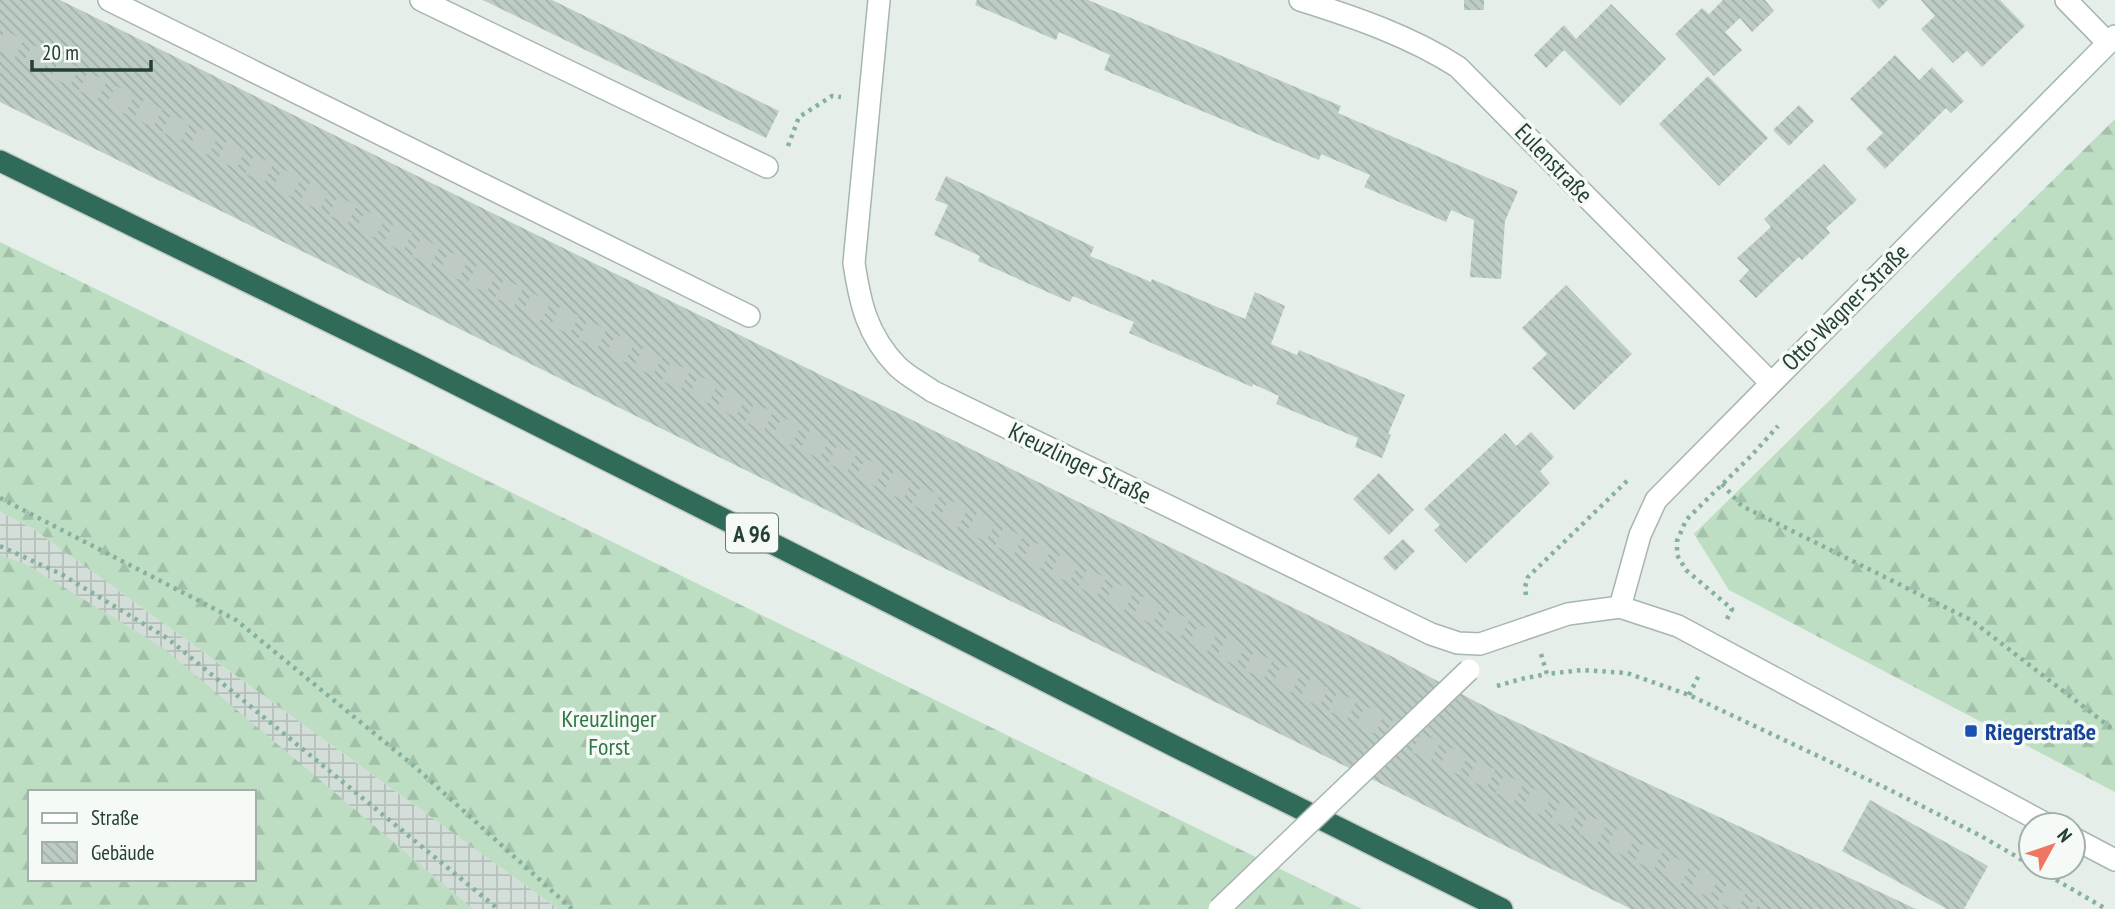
<svg xmlns="http://www.w3.org/2000/svg" width="2115" height="909" viewBox="0 0 2115 909" font-family="'PT Sans Narrow',sans-serif">
	<defs>
		<pattern id="industrial-grid" width="8" height="8" patternUnits="userSpaceOnUse" patternTransform="scale(1.75)"><rect width="8" height="8" fill="#d3ded8"/><path d="M0 4h8M4 0v8" fill="none" stroke="#b5c0ba"/></pattern>
		<pattern id="forest-firs" width="22" height="20" patternUnits="userSpaceOnUse" patternTransform="scale(1.75)"><rect width="22" height="20" fill="#bedec4"/><path d="M5 1l3.5 6h-7zM16 11l3.5 6h-7z" fill="#a3c0a9"/></pattern>
		<pattern id="building-back-hatch" width="6" height="6" patternUnits="userSpaceOnUse" patternTransform="scale(1.75)"><rect width="6" height="6" fill="#bdccc4"/><path d="M-1 5l2 2M0 0l6 6M5-1l2 2" fill="none" stroke="#a2b0a9"/></pattern>
	</defs>
	<rect width="100%" height="100%" fill="#e5eee9"/>
	<path fill="url(#industrial-grid)" fill-rule="evenodd" d="M0,512L32,528L558,909H0ZM30,792H254V879H30Z"/>
	<path fill="url(#forest-firs)" fill-rule="evenodd" d="M2115,119V792L1729,590L1694,534Z
		M0,242L1362,909H558L32,528L0,512Z
		M0,555L27,565L162,647L473,909H0ZM30,792H254V879H30Z"/>
	<path fill="url(#building-back-hatch)" d="M0,0H60L1391,656L1497,713L1916,909H1631L1416,801L0,102Z
		M483,0H552L779,111L766,138Z
		M977,0H1088L1341,106L1338,113L1518,191L1505,221L1501,279L1470,277L1474,220L1451,210L1446,222L1364,187L1370,175L1321,154L1319,160L1104,70L1110,55L1059,32L1056,40L975,5Z
		M1464,0H1484V10H1464Z
		M1723,0H1765L1774,11L1752,32L1740,18L1725,32L1742,50L1714,76L1675,34L1702,8L1709,14Z
		M1871,0H1888L1879,9Z
		M1921,0H2000L2025,26L1982,67L1967,51L1953,63L1921,29L1935,16Z
		M1611,4L1666,59L1620,106L1564,50L1546,68L1534,55L1564,25L1576,39Z
		M1895,55L1919,80L1932,67L1964,101L1951,113L1946,108L1885,169L1866,149L1883,133L1850,99Z
		M1708,76L1768,138L1719,186L1659,124Z
		M1799,105L1814,121L1789,146L1773,130Z
		M1824,164L1857,200L1826,228L1830,233L1802,260L1799,257L1756,298L1739,281L1749,270L1737,258L1771,227L1764,219Z
		M946,176L1094,247L1090,256L1151,282L1152,279L1245,319L1255,292L1285,306L1271,344L1297,355L1299,350L1405,395L1388,434L1391,435L1382,458L1355,447L1358,438L1276,404L1279,396L1253,384L1252,387L1129,333L1134,322L1073,296L1070,302L978,261L980,256L934,235L948,205L935,200Z
		M1566,285L1632,354L1574,410L1532,368L1547,354L1522,328Z
		M1531,432L1554,457L1540,471L1550,483L1466,563L1434,530L1440,525L1424,509L1505,433L1516,446Z
		M1379,473L1414,510L1389,535L1353,499Z
		M1403,539L1415,551L1395,571L1383,558Z
		M1870,800L1988,866L1964,909H1947L1842,851Z"/>
	<g fill="none" stroke-linecap="round" stroke-linejoin="round">
		<path stroke="#becbc5" stroke-width="21" stroke-dasharray="21 10" stroke-linecap="butt" d="M0,40L1242,657L1756,909"/>
		<defs>
			<path id="minor" d="M109,0L749,316
				M421,0L767,167
				M879,0L854,263C860,303 867,335 897,366C907,376 921,383 932,391L1431,634L1458,643L1480,644L1568,614L1620,607L1678,626L2048,825
				M1300,0C1354,17 1410,36 1458,67L1770,382
				M2066,0L2108,43
				M1620,607L1640,535L1656,500L2115,36
				M2073,838L2115,860"/>
			<path id="highway" d="M0,161L412,362L1186,752L1502,909"/>
		</defs>
		<use href="#minor" stroke="#a7b6af" stroke-width="24"/>
		<use href="#highway" stroke="#c2cac6" stroke-width="24"/>
		<path stroke="#86b19f" stroke-width="4.5" stroke-dasharray="3.5 5" stroke-linecap="butt" d="M788,146L799,117L832,96L841,97
			M1722,484L1742,506L1971,620L2115,731
			M0,498L236,620L414,766L572,909
			M0,546L61,574L167,638L498,909
			M1526,595L1525,587L1528,577L1629,479
			M1727,619L1732,609L1686,570L1677,555V541L1686,520L1752,455L1778,426
			M1541,654L1547,674L1582,670L1627,673L1689,695L1890,790L1981,836L2031,865
			M1497,686L1521,679L1547,674
			M1689,695L1700,673
			M2034,867L2106,909"/>
		<use href="#minor" stroke="#fff" stroke-width="21"/>
		<use href="#highway" stroke="#306b59" stroke-width="21"/>
		<defs>
			<path id="minor-bridge" d="M1219,909L1469,670"/>
		</defs>
		<use href="#minor-bridge" stroke="#a7b6af" stroke-width="24" stroke-linecap="butt"/>
		<use href="#minor-bridge" stroke="#fff" stroke-width="21"/>
	</g>
	<rect fill="#1a4fb4" stroke="#f6faf7" stroke-width="2.5" x="1964" y="724" width="14" height="14" rx="3.5"/>
	<g text-anchor="middle" dominant-baseline="central" stroke-width="7" stroke-linejoin="round" paint-order="stroke">
		<rect fill="#f6faf7" stroke="#63786f" stroke-width="2" x="726" y="513.5" width="52" height="39" rx="5"/>
		<g font-size="23" font-weight="bold" fill="#244035">
			<text x="752" y="533">A 96</text>
		</g>
		<g font-size="24" fill="#244035" stroke="#f6faf7">
			<text transform="translate(1554 163) rotate(46)">Eulenstraße</text>
			<text transform="translate(1845 307) rotate(-45)">Otto-Wagner-Straße</text>
			<text transform="translate(1080 463) rotate(26)">Kreuzlinger Straße</text>
		</g>
		<g font-size="24" fill="#2f7643" stroke="#f6faf7">
			<text x="609" y="718">Kreuzlinger<tspan x="609" dy="28">Forst</tspan></text>
		</g>
		<g font-size="24" font-weight="bold" fill="#164399" stroke="#f6faf7" text-anchor="start">
			<text x="1985" y="731">Riegerstraße</text>
		</g>
	</g>
	<rect x="28" y="790" width="228" height="91" fill="#f6faf7" stroke="#a2b0a9" stroke-width="2"/>
	<rect x="42" y="813" width="35" height="10" fill="#ffffff" stroke="#a2b0a9" stroke-width="2"/>
	<text x="91" y="825" font-size="21" fill="#244035">Straße</text>
	<rect x="42" y="842" width="35" height="21" fill="url(#building-back-hatch)" stroke="#a2b0a9" stroke-width="2"/>
	<text x="91" y="860" font-size="21" fill="#244035">Gebäude</text>
	<g transform="translate(2052 846) rotate(50)"><circle r="33" fill="#f6faf7" stroke="#a2b0a9" stroke-width="2"/>
	<path d="M0-5L12 26L0 18L-12 26Z" fill="#ef7662"/>
	<text y="-10" font-size="19" font-weight="bold" text-anchor="middle" fill="#244035">N</text>
	</g>
	<path d="M32 60v10h119v-10" fill="none" stroke="#244035" stroke-width="3.5"/>
	<text x="42" y="60" font-size="21" fill="#244035" stroke="#f6faf7" stroke-width="5" paint-order="stroke">20 m</text>
</svg>
